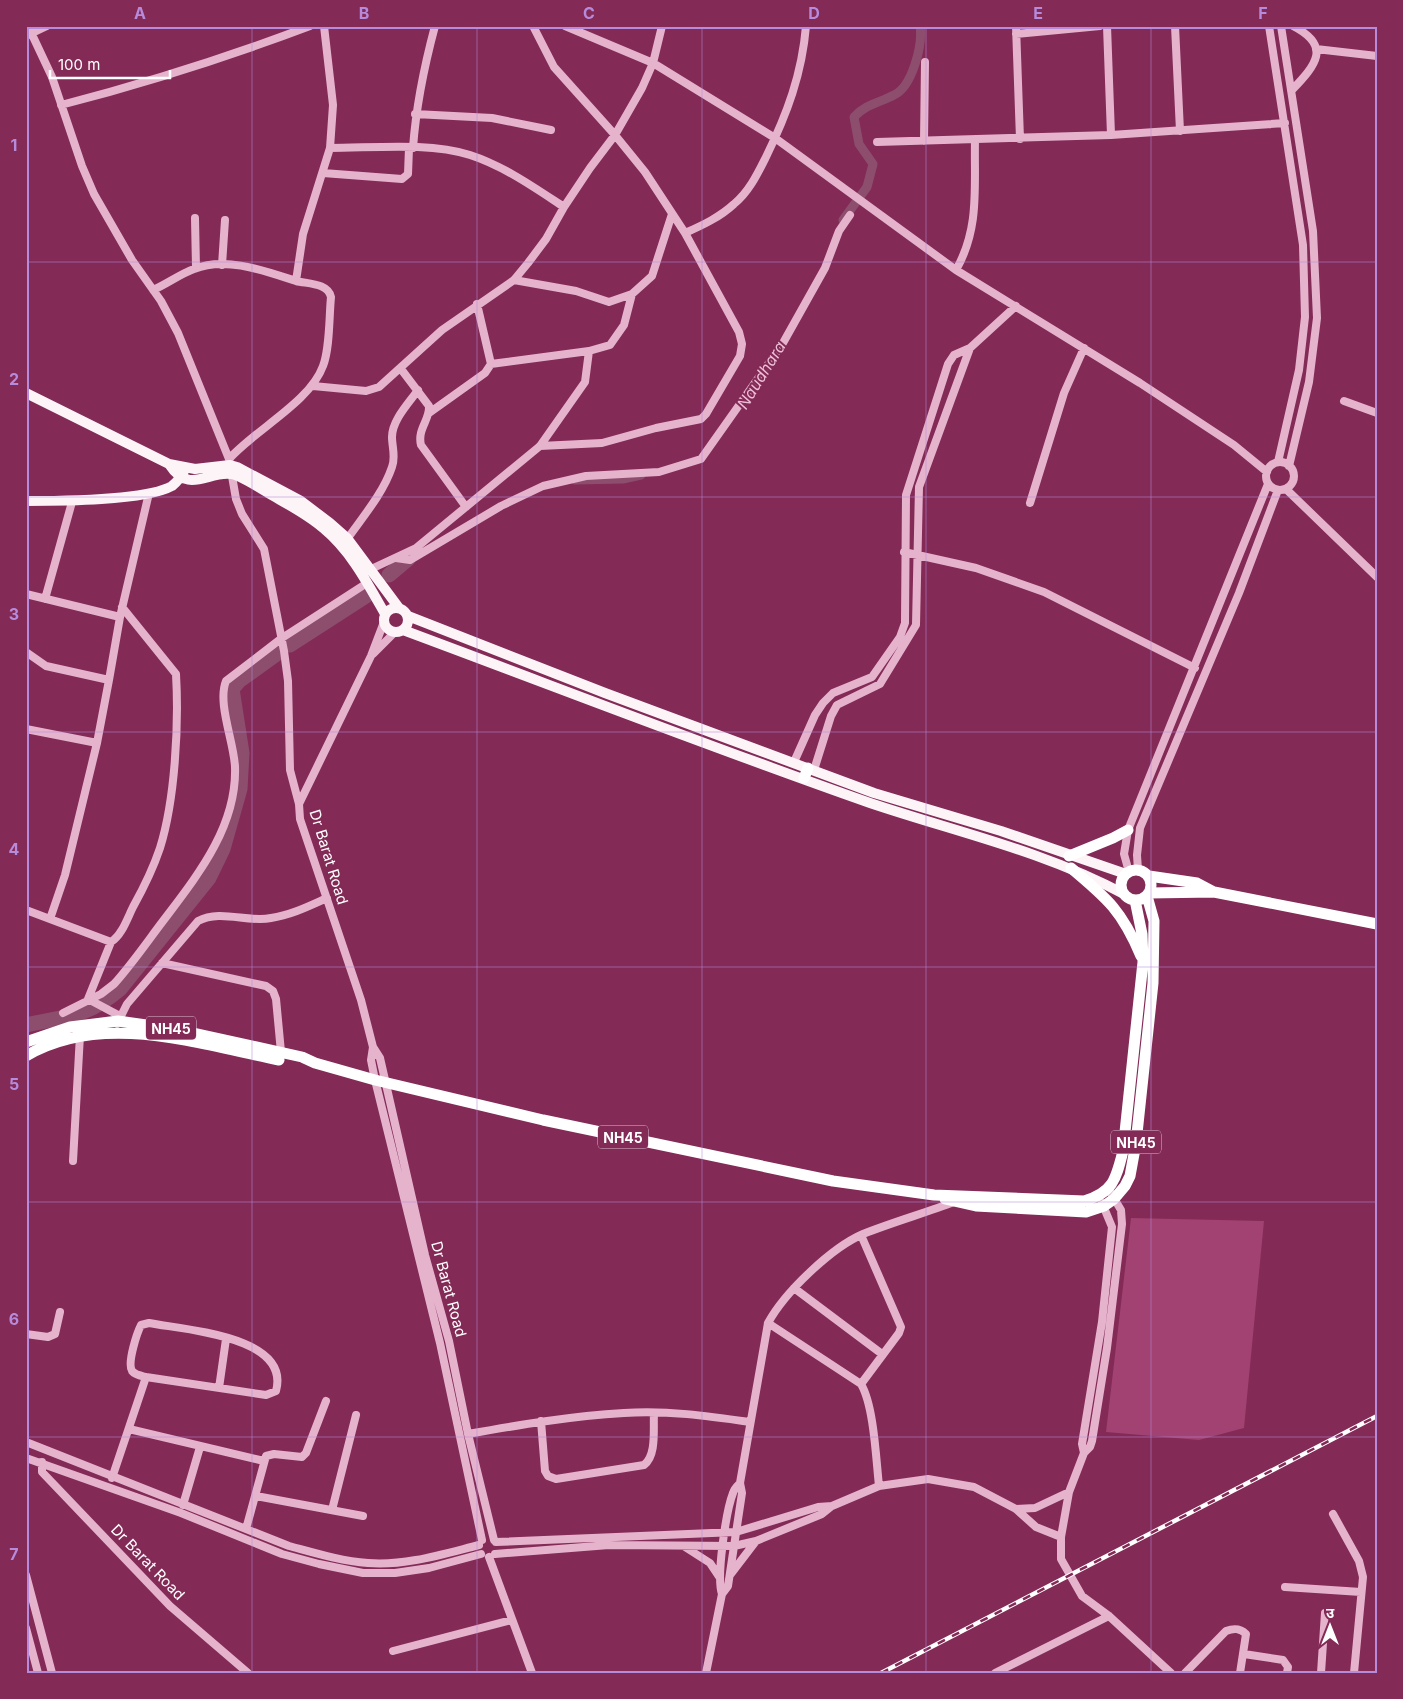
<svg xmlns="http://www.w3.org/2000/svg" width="1403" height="1699" viewBox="0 0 1403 1699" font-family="Inter,'Noto Sans Devanagari',sans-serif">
	<rect width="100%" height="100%" fill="#832a56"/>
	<path fill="#a14272" d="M1131,1218L1264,1221L1244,1428L1199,1440L1106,1432Z"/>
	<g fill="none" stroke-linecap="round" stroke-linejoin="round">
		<path stroke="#8d4e6d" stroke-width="9" d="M843,220L867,187L873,164L859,144L854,117C866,104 879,103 894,95C912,87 923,45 920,26
			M575,480L623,479L641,475"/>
		<path stroke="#8d4e6d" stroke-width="15" d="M389,575L408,559
			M290,645L366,596
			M26,1025C68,1016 87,1017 120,989L209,878L223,849L240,789L242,753L232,689L239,681L278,653"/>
		<path stroke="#e6b3cd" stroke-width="8" d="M28,26L52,77L82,166L94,194L132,260L161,301L178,333L229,459L236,499L242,514L264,549L284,651L288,681L290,770L299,804
			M533,26L554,67L615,135L645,172L685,233L739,332L742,344L740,356L706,414L701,419L656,428L602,443L540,446
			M565,26L653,63L775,138L956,270L1140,383L1234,445L1267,472
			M1016,26L1020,139
			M1107,26L1111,135
			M1175,26L1180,131
			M1269,26L1303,245L1305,317L1299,370L1278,462
			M1281,26L1313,231L1317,318L1309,382L1289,466
			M1016,34L1100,26
			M28,35L47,26
			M1316,49L1377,56
			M1292,90C1316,65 1332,46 1293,26
			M61,105C146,83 228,57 310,26
			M415,114L492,118L551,130
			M924,141L925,62
			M877,142L1111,135L1285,123
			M330,148C373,148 429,142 470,155C504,166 535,188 564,207
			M413,148C416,106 424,67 435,26
			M323,173L402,179L408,174L409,148
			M195,218L196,268
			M685,233C703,225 720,217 734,204C749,192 758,173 766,157C787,114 802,74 806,26
			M222,265L225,220
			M956,270C980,228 974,187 975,140
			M514,280L576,291L609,302L632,294L652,276L672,214
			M153,290C167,284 180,274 194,269C226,256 265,271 296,281
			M589,351L610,345L624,325L632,294
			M401,369L429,406C430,420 417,429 421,445L466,507
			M313,386L366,391L379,387L442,330L514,280L528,263L546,239L564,207L590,168L615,135L642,88L653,63L662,26
			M1344,401L1377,413
			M429,413L485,373L491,364L477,304
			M229,459C256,429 310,402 323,366C330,348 329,317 331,297C328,283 308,284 296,281L303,234L330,148L333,105L324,26
			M1266 476a14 14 0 1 1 28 0a14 14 0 1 1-28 0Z
			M1286,489L1377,577
			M1030,503L1064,393L1084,348
			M345,542C361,519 383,494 392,467C396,457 392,447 392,437C392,420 409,403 418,390
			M904,552L976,568L1044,592L1195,668
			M396,558L410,560L501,506L543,486L586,476L659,472L701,459L783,343L825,268L839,231L850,215
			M369,570L416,548L540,446L585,382L589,351L491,364
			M26,594L120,617
			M45,599L72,502
			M384,622L371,656L299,804L300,819L361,1000L373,1047L380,1058L425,1255L449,1341L468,1434L494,1540
			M26,652L46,666L109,680L97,743L26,729
			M373,654L395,632
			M109,680L120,617L149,493
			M794,762L815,715L823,703L833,693L872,677L900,637L905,623L906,495L948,364L954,355L970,348L1016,306
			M814,770L831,716L837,705L880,684L916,625L919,487L970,348
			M1138,870L1137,855L1140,828L1239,593L1278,490
			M1129,872L1124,854L1128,830L1268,484
			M26,910L111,942C122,935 127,919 133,907C143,889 153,869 160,848C175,800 179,725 176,674L122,607
			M50,919L65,875L97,743
			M111,942L88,999L120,1016
			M162,963L266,986L273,991L276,999L281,1052
			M63,1013L101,994L114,984C132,964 147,942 163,921C197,876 237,827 235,767C234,742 217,703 226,681L282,638L367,583
			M117,1024L127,1004L198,921C221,909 247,923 271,918C291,915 309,906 327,898
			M373,1047L371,1060L375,1080L440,1343L482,1540
			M73,1161L80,1035
			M1102,1203L1112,1227L1102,1322L1082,1444L1084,1453L1069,1492L1061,1537V1559L1082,1596L1109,1616L1171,1673
			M794,1288L882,1354
			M149,1323C185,1330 291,1336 276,1391L266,1395L146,1377C142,1376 135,1375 132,1371C127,1363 137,1333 141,1325Z
			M768,1323L861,1384C874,1406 876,1459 879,1486
			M26,1334L48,1337L55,1334L60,1312
			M861,1384L899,1333L901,1327L861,1235
			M219,1388L226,1339
			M541,1421L545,1471L548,1476L556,1479L644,1465C657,1455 653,1429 654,1413
			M129,1429L264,1461
			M468,1434C519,1425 571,1416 624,1413C666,1410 708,1416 750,1422
			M26,1442L289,1546C315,1553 341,1561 368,1563C405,1566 443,1554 479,1545
			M1084,1453L1090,1447L1092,1441L1107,1348L1122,1224L1121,1210L1109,1190
			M26,1458L181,1513L282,1554L319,1564L363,1573H395L429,1568L481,1554
			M42,1462V1472L170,1606L248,1673
			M112,1478L146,1377
			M256,1496L363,1516
			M183,1505L200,1447
			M1016,1509L1035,1508L1069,1492
			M332,1510L356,1415
			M1333,1514L1359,1561L1363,1577L1354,1673
			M246,1529L266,1456L274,1454L302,1457L306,1453L326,1401
			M496,1542L736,1532L818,1507L832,1506L879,1486L928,1479L974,1487L1016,1509L1036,1527L1061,1537
			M685,1547L710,1563L720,1578
			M495,1554L609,1545L734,1546L756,1541L822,1514L832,1506
			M489,1557L532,1673
			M26,1575L52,1673
			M730,1575L756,1541
			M1285,1587L1361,1592
			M722,1594C716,1578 726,1511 733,1493C734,1489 737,1486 740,1483
			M26,1628L38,1673
			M393,1651L511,1620
			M1244,1654L1283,1660L1288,1667L1287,1673
			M706,1673L722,1594L728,1586L742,1493L740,1483L768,1323C785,1292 831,1248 863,1234C893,1222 925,1213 954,1202
			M995,1673L1109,1616
			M1185,1673L1226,1631C1234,1628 1240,1628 1246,1634L1240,1673
			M1321,1673L1325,1613"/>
		<path stroke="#fdf4f8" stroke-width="10" d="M26,393L169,464L195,469L230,465L237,467L301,501L330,523L347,538L399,608
			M169,464C189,495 207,471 231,474C240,475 260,488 268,493C287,504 307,514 323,528C351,551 368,584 385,614
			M26,501C59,501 145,501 172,486C177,482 181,477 184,471
			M384 620a12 12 0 1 1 24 0a12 12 0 1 1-24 0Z
			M408,616L605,693L874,793L1001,831L1126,874
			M403,630C559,688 713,748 870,803C956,832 1044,851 1124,894"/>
		<path stroke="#fff" stroke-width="11" d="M804,778L808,768
			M1069,856L1113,838L1128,830
			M1071,868C1108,899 1122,911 1141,956
			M1121 885a15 15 0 1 1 30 0a15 15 0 1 1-30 0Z
			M1149,876L1197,883L1214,892
			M1149,893L1214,892L1377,924
			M26,1042L70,1027L118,1021L175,1029L302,1057L315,1063L375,1080L543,1120L833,1181L934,1195L1084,1201C1113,1193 1116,1179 1123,1151L1143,962L1142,934L1135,900
			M26,1056C102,1011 199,1044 279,1060
			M945,1199L976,1206L1086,1212L1104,1206L1114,1199L1125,1186L1130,1176L1136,1143L1153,983L1154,921L1147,896"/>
		<defs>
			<path id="rail" d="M881,1673L1377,1416"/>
		</defs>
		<use href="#rail" stroke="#fff" stroke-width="4.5"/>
		<use href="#rail" stroke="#832a56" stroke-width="2.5" stroke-dasharray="8" stroke-linecap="butt"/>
	</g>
	<path fill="none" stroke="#b68bdc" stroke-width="1" stroke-opacity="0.55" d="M252,26V1673M477,26V1673M702,26V1673M926,26V1673M1151,26V1673M26,262H1377M26,497H1377M26,732H1377M26,967H1377M26,1202H1377M26,1437H1377"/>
	<g text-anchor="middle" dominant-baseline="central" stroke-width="4" stroke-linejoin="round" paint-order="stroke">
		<g fill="#832a56" stroke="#dabfcc" stroke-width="1">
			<rect x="146" y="1016.5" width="50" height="23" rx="4"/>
			<rect x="598" y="1125.5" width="50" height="23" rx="4"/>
			<rect x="1111" y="1130.5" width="50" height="23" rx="4"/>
		</g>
		<g font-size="14" font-weight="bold" fill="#fff">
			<text x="171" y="1028">NH45</text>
			<text x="623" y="1137">NH45</text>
			<text x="1136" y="1142">NH45</text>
		</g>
		<g font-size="15" fill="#fff" stroke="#832a56">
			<text transform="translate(329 857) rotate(73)">Dr Barat Road</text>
			<text transform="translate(449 1289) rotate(75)">Dr Barat Road</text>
			<text transform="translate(148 1562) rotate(46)">Dr Barat Road</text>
		</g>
		<g font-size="16" font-style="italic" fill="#eebfd7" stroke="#832a56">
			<text transform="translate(761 375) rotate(-58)">Naudhara</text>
		</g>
	</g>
	<rect width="1403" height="1699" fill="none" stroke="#832a56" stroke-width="55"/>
	<g transform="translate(1330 1626)" stroke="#832a56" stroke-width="4" paint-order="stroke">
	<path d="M0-4L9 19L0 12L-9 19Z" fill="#ffffff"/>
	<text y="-8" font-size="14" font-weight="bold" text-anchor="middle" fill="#ffffff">उ</text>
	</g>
	<path d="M50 70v8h120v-8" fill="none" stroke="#ffffff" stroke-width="2.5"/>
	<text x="58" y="70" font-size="15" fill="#ffffff" stroke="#832a56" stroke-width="4" paint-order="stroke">100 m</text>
	<rect x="28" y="28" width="1348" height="1644" fill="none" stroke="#b68bdc" stroke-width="2"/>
	<g font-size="16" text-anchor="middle" font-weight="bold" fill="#b68bdc">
		<text x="140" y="19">A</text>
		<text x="364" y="19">B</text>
		<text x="589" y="19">C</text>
		<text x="814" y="19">D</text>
		<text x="1038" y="19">E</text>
		<text x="1263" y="19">F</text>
		<text x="14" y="151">1</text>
		<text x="14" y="385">2</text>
		<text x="14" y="620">3</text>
		<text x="14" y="855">4</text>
		<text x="14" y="1090">5</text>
		<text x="14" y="1325">6</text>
		<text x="14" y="1560">7</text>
	</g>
</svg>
